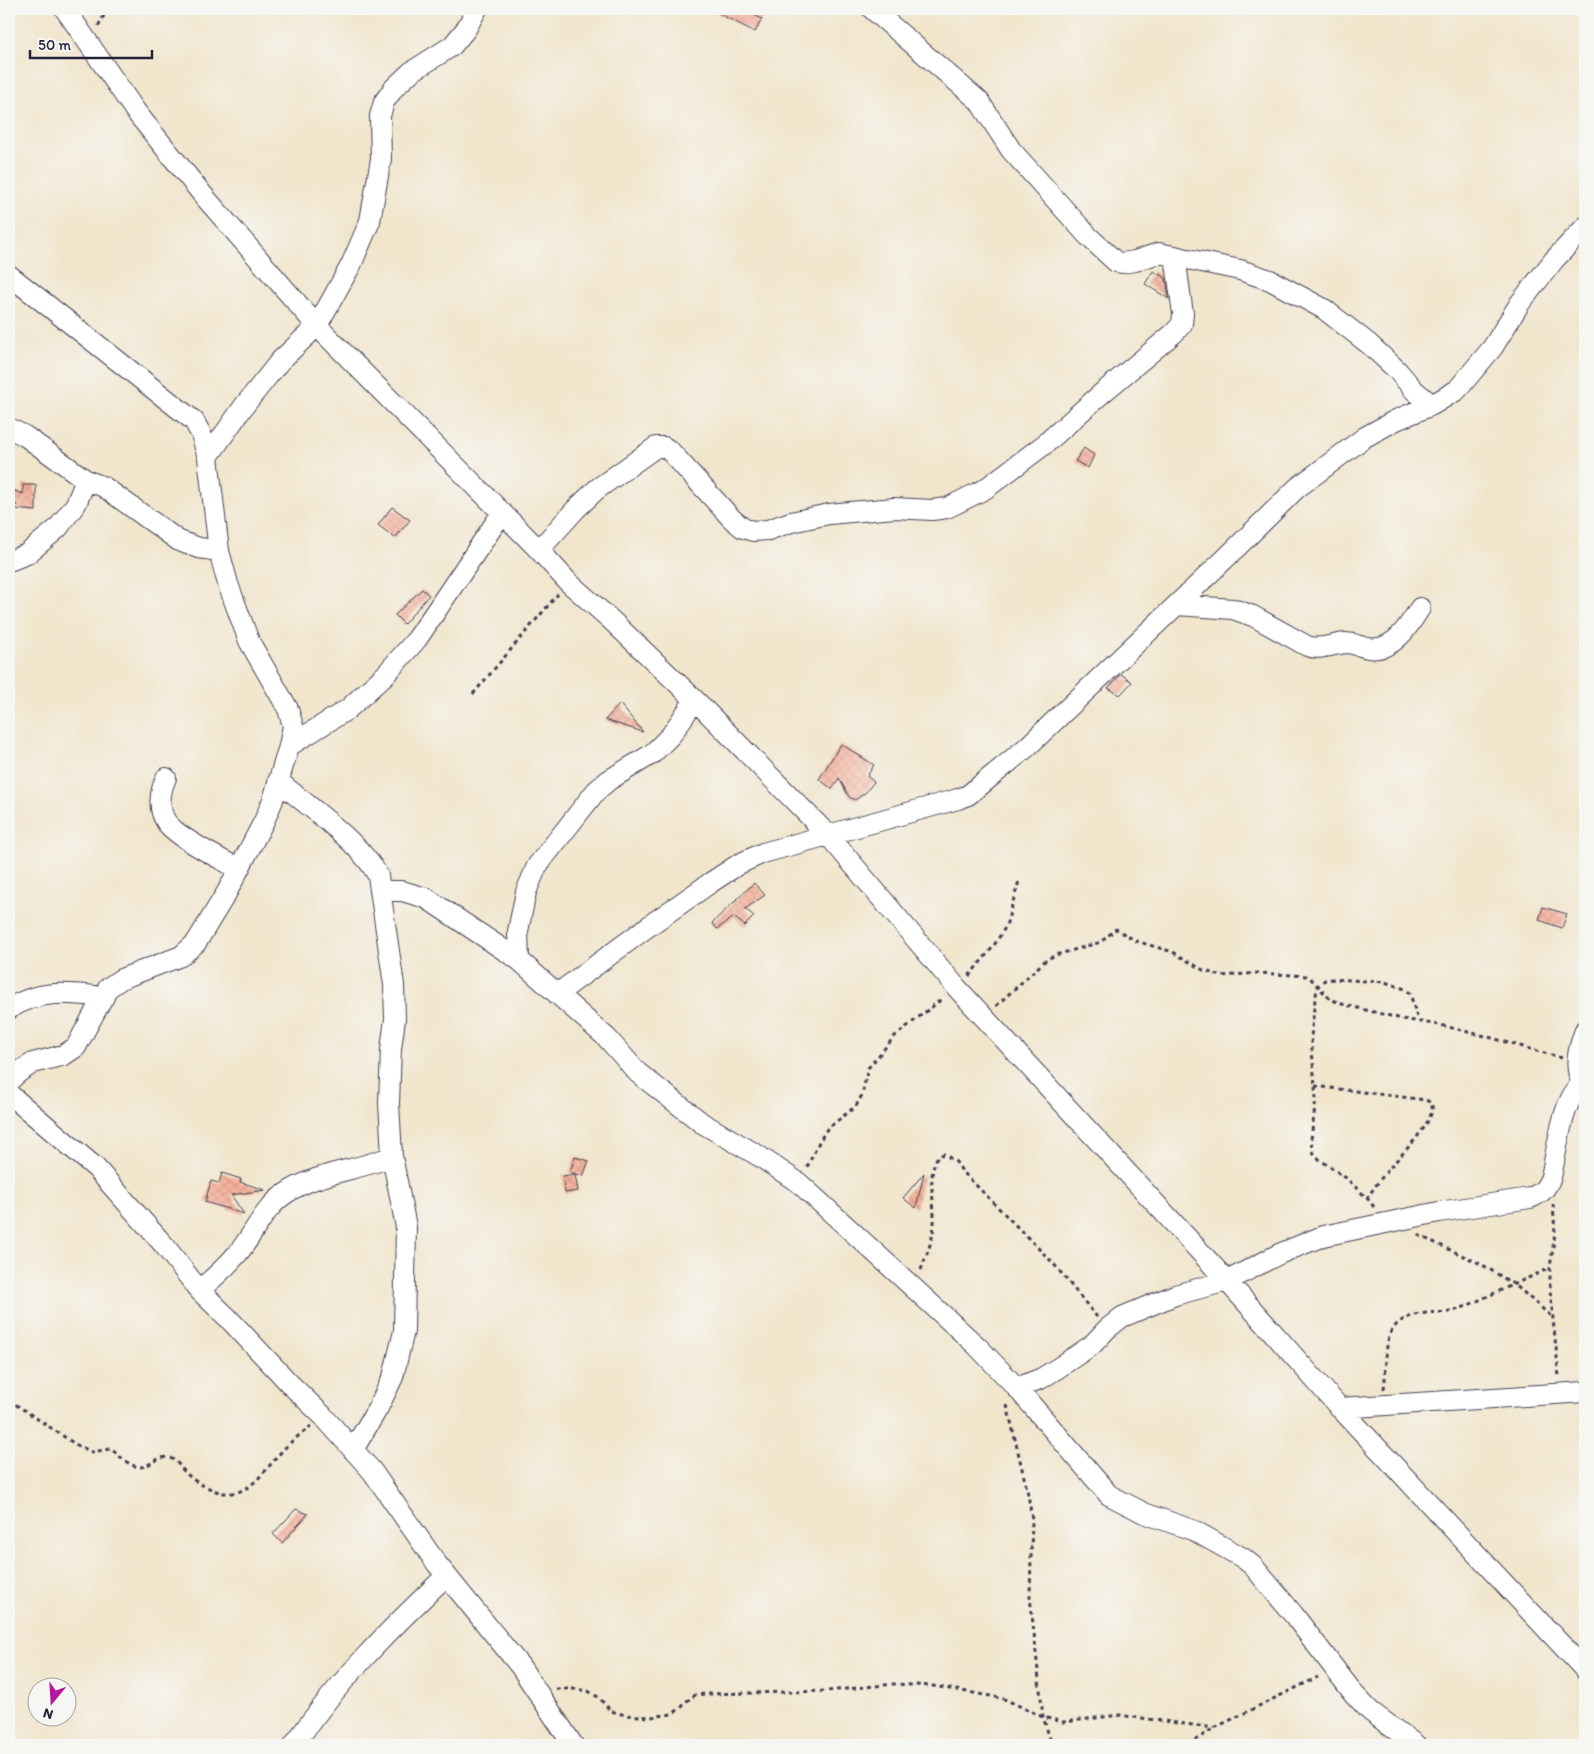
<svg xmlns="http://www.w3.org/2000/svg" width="1594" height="1754" viewBox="0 0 1594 1754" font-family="Itim,sans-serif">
	<defs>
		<pattern id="building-cross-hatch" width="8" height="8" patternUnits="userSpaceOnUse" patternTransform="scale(1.25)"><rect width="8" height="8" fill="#f6b19b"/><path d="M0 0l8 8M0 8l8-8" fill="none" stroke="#d39886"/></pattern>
	</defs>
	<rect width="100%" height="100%" fill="#f6f6f2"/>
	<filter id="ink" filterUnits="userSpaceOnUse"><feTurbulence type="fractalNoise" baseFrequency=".02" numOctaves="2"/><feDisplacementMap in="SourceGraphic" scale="10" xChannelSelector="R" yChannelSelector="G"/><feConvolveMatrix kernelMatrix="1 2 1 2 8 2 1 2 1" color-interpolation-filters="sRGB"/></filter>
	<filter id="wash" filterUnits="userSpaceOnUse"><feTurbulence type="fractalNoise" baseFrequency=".0096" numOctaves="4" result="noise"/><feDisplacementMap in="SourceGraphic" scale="20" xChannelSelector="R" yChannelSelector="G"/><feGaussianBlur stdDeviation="1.12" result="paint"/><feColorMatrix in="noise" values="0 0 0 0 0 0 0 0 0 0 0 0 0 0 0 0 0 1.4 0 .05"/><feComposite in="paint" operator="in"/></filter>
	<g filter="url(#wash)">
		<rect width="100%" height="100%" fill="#f1e5cc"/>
		<g id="blocks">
			<path fill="url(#building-cross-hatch)" d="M710,9H742L762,19L755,32Z
				M1153,271L1166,278L1169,299L1145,284Z
				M1084,448L1094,455L1088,468L1075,461Z
				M23,485H36V511L15,509L17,505L9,501V489L23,494Z
				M392,507L410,520L395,538L378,525Z
				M422,589L429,595L404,624L395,615Z
				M1121,674L1132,682L1120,695L1108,688Z
				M620,704L643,732L605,720Z
				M841,744L874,765L867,776L874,782L865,793L855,800L849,797L839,778L832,789L819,779Z
				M754,883L765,895L745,909L754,916L745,926L734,917L717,929L712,923Z
				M1543,907L1567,914L1562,928L1539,920Z
				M575,1157L589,1161L583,1176L570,1172Z
				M222,1173L241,1179L240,1182L265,1190L231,1195L244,1214L205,1202L211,1181L219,1183Z
				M924,1173L916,1208L903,1198Z
				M575,1174L578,1191L565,1193L563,1176Z
				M296,1509L308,1514L282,1543L273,1534Z"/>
		</g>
	</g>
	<g filter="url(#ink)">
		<use href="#blocks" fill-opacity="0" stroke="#413f51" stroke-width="1"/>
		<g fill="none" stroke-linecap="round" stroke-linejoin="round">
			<defs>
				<path id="minor" d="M65,9L136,112L203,195L317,326L539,550L568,582L610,619L695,700L828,835L957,988L1227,1281L1340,1408L1585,1670
					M872,9L979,101L1011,150L1088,236L1116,262L1122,263L1135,261L1159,253L1240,270L1270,280L1324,309L1369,344L1397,370L1414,390L1432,405
					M9,275L194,421L201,434L208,457L219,551L228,584L249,641L288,709L293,726L289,746L273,800L264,821L227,892L196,943L181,956L121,979L108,988L76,1047L64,1055L33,1063L19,1072L9,1081
					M9,428L25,436L86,480L104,487L179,541L199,548L219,551
					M208,457L244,406L280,361L317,326L351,265L370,221L381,159L380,116L384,102L394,88L411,72L452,46L466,29L477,9
					M539,550L576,509L597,489L656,447H664L670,451L732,519L743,528L753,531L768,530L791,522L829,514L894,508L932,510L947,508L985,489L1045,444L1101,394L1174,333L1182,324L1183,314L1175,256
					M9,561L27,554L58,528L76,504L86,480
					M1177,605L1233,609L1253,616L1307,646C1320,651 1333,644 1346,643C1353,643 1361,647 1369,648C1393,652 1409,626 1420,608
					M289,746L348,709L386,674L417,639L502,513
					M166,778C160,791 157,809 167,823C177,837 222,860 239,869
					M278,781C307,805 362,844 378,876L394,985L395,1019L391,1049L389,1103L392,1156L406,1227L404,1331L393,1377L378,1408L353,1450
					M380,891H402L426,898L519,960L607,1038L638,1073L702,1123L759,1156L799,1183L978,1347L1017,1388L1109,1495L1144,1513L1195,1531L1243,1558L1253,1566L1293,1614L1354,1694L1370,1711L1416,1745
					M519,960L518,931L526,892L537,866L596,791L609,780L652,754L671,735L695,700
					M557,994L653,923L710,883L739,864L763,853L958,799L968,795L982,784L1026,748L1228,556L1297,488L1365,437L1396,420L1432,405L1457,390L1493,347L1520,303L1554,260L1585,227
					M9,1009C39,989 70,993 104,997
					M1582,1083C1573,1065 1579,1047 1585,1030
					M9,1094L96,1168L164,1245L199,1290L228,1318L291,1385L323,1416L372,1471L437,1564L520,1666L573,1745
					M199,1290C213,1279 226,1267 238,1253C254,1234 264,1208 285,1194C317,1172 357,1171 392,1156
					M1017,1388L1042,1378L1058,1368L1092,1345L1107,1329L1122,1317L1175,1295L1227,1281L1279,1254L1323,1236L1439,1212L1530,1198C1542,1193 1546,1189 1551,1177C1557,1151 1562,1096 1585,1081
					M1340,1408L1585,1392
					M294,1745C337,1682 391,1628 446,1576"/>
			</defs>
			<use href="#minor" stroke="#413f51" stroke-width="22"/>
			<path stroke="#413f51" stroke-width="3" stroke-dasharray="4 4" stroke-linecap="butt" d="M99,26L100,21L109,9
				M473,694L558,594
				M969,976L993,947L1006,926L1019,881
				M996,1006L1047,959L1056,955L1101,942L1116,929L1136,941L1173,952L1203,970L1221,976L1259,973L1306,976L1311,979L1330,999L1342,1004L1402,1019L1440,1025L1485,1036L1562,1058
				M1315,1086L1419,1099L1428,1101L1432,1105C1435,1123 1400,1155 1389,1169C1381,1178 1374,1188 1367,1198
				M807,1167L819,1142L827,1129L856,1106L862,1095L868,1068L895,1036L943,998
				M1553,1204L1555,1233L1550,1268V1290L1559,1377
				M1374,1207L1367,1198L1346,1178L1319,1159L1313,1152L1311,1139L1316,1099L1311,1037L1315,999L1318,986L1325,980L1331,979L1385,982L1405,989L1410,993L1418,1021
				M1418,1235L1481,1264L1515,1285L1552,1317
				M921,1270C927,1253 935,1236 934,1217C934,1197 927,1175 938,1156L944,1154L956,1162L962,1171L1053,1263L1097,1317
				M1384,1389C1389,1351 1377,1319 1426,1313C1434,1312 1442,1313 1449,1312C1454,1311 1459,1309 1464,1307L1550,1268
				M9,1400L75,1444L92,1452L110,1449C119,1454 127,1465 138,1467C150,1468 158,1454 170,1458C178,1461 181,1469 187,1474C193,1480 201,1485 209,1488C245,1506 261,1474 282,1451C290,1442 301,1434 311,1426
				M1007,1405L1028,1494L1032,1519L1030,1596L1043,1717L1052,1745
				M556,1689H574L588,1691L598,1697L611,1711L625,1715L651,1717L672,1714L681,1708L687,1701L695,1695L708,1694L827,1691L894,1684L933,1686L1002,1698L1043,1717L1063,1722L1119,1715L1214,1728
				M1188,1745L1214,1728L1318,1677"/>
			<use href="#minor" stroke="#fff" stroke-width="20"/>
		</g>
	</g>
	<rect width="1594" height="1754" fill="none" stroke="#f6f6f2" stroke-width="30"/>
	<g transform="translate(52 1702) rotate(198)"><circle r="24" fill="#f6f6f2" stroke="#a1a1a9"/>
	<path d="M0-4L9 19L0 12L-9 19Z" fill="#b5179e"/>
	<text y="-8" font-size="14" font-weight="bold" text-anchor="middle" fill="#22223b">N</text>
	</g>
	<path d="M30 50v8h122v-8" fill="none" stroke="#22223b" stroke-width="2.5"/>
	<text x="38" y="50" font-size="15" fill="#22223b" stroke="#f6f6f2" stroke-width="4" paint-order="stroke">50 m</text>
</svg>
